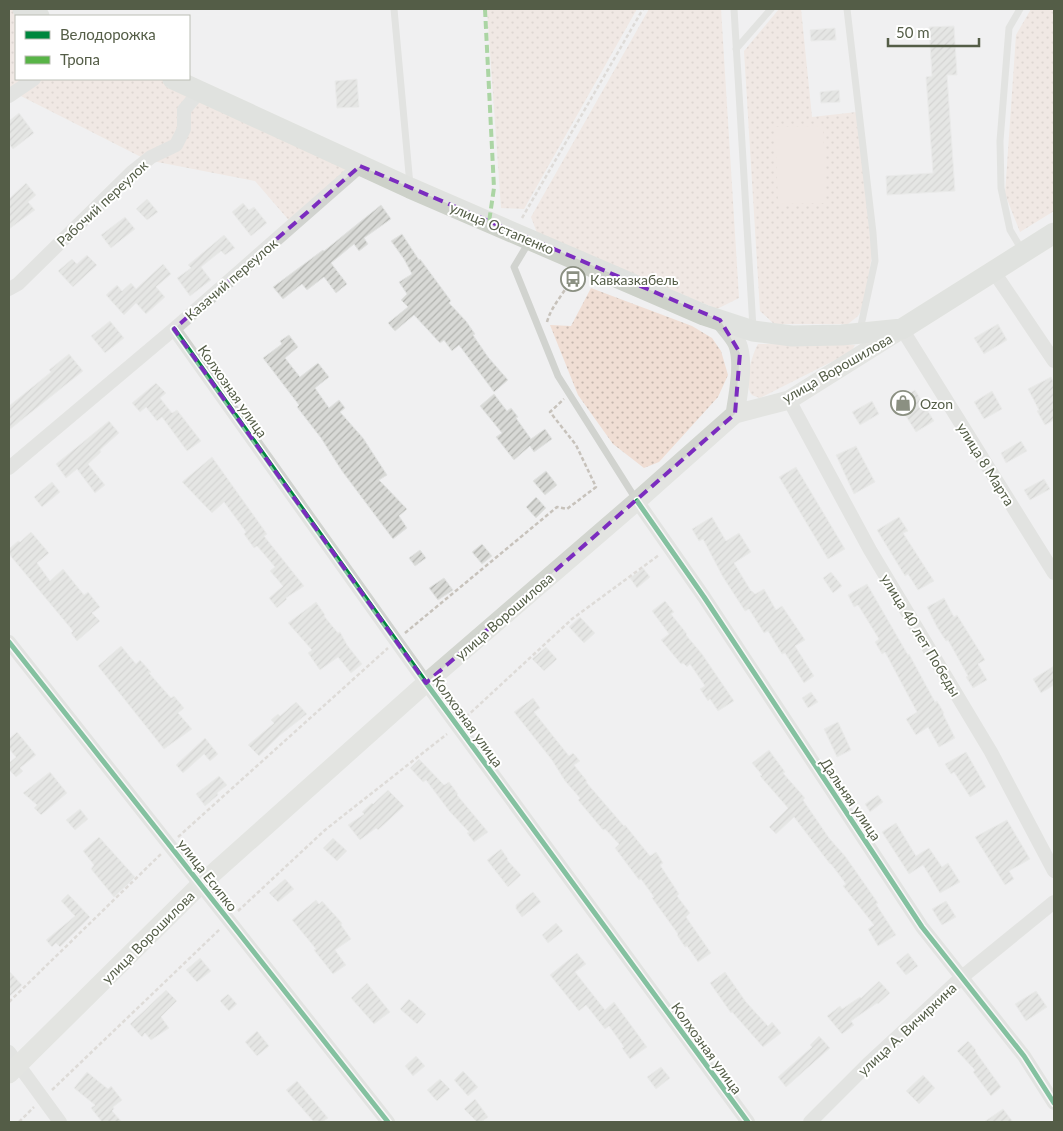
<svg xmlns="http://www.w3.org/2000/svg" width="1063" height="1131" viewBox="0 0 1063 1131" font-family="Lato,sans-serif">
	<defs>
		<pattern id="grass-dots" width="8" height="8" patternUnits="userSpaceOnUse" patternTransform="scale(1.25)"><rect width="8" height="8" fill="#f0ded4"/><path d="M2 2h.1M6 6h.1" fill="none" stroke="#c5b7ae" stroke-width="1.8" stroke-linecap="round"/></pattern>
		<pattern id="building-hatch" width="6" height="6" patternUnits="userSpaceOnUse" patternTransform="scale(1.25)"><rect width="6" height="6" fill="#d8d9d6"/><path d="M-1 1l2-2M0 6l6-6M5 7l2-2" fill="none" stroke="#b2b3af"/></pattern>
	</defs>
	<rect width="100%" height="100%" fill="#f0f0f1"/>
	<path fill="url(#grass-dots)" d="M9,9H23L16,16V79H173L360,166L293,225L255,181L147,160L9,90Z
		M487,9H637L524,209L501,208Z
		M649,9H721L739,298L717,309L537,233L531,217Z
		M779,9H801L812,117L857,112L872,254L864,306L858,316L848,324H774L760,311L744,51Z
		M1031,9H1054V211L1020,232L1005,194L1016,35Z
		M591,288L692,326L712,338L721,351L728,375L718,397L659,462L644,468L613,444L578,395L550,325L571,326Z
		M758,344L855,345L851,352L760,398C757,397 754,396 752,395C743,385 752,354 758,344Z"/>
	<path fill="#f0ded4" d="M823,126L826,203L778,204L775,127Z"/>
	<path fill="url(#building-hatch)" stroke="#e2e3e2" d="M954,26L957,75H947L955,191L887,195L886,176L933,173L926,77L932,76L929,27Z
		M835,28L836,40L811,41L810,30Z
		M357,79L359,107L337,108L335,81Z
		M839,90L840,102L821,103L820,92Z
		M19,113L34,133L13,149L9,144V121Z
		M26,183L36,195L28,202L35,210L9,229V199Z
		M147,199L158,212L147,220L136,209Z
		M243,203L249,210L254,207L267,223L251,236L232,212Z
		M381,205L391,219L364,238L368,244L359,251L354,244L331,263L347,284L336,293L324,277L307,290L302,284L283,299L273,287L323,250L324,251Z
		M125,217L135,229L111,248L101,235Z
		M402,234L419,260L420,259L451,301L449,303L466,321L475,334L473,335L488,357L508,380L494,392L459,345L452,351L444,340L440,343L414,315L395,331L388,323L408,307L401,300L407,294L399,282L412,274L404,259L391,241Z
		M224,235L235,248L225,255L221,251L201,267L211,280L190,296L177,278L191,268L188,265Z
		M87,255L97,265L73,287L58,271L72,259L77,264Z
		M163,264L171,274L156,287L165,297L146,314L136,303L124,315L106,295L117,285L122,291L131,283L136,289Z
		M110,321L124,338L105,353L91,336Z
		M998,324L1007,340L984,354L974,338Z
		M289,335L298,347L285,358L300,377L318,363L329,377L315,388L329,408L339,400L345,408L340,412L363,438L387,475L379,480L407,509L399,516L407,528L393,539L342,471L321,438L297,407L299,405L263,358L282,344L280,341Z
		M69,354L83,371L9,430V406L51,372L49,370Z
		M1051,377L1054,383V420L1045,425L1037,411L1039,410L1028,389Z
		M156,383L166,393L160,398L172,413L177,410L201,441L187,451L162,417L157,421L146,407L140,412L132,403Z
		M915,390L934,421L916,432L897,402Z
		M992,391L1002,409L984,419L974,402Z
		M494,394L507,411L511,408L518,417L516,418L531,439L545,429L552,439L534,452L530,446L514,460L496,437L502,433L480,406Z
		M872,401L879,414L860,425L852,412Z
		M109,421L119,433L100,450L101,452L88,464L105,485L95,493L77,469L66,478L56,464Z
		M1021,441L1027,451L1006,463L1001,453Z
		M856,446L875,482L854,494L836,455Z
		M212,457L267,534L264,536L304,586L286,598L287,599L277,608L269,598L283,586L270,571L275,567L257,546L254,548L244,534L246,532L224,502L212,513L182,482Z
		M796,467L845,549L828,559L779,477Z
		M546,471L557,485L545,495L533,481Z
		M1044,479L1050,489L1030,500L1024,490Z
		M52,482L60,492L42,507L34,497Z
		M536,497L546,508L536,518L526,507Z
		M712,517L726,541L739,533L751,552L734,563L751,591H752L755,594L764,589L776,610L782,606L805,640L795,646L814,676L804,683L785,653L782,654L768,631L764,633L749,609L745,611L723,577L703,539L699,541L692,529Z
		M899,517L908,531L903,533L934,581L918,590L908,574L905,576L877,530Z
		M31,532L49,553L37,563L50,581L63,569L84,595L88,592L100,607L92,613L100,621L77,641L71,633L73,631L9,554V549L18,541L20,542Z
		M482,544L492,556L482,564L472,552Z
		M420,550L426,558L415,566L409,558Z
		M643,568L650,577L637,588L630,578Z
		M831,572L842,586L833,593L823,578Z
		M444,578L453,590L438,600L429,588Z
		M867,584L908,655L909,654L935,702L937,701L944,713L943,714L955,738L939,747L928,727L916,735L906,719L917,712L885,652L882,654L875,642L879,639L858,605L854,607L848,595Z
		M944,598L954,617L957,615L985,660L978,664L987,680L973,688L966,677L968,676L948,640L946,641L937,627L927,607Z
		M665,601L674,612L671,614L687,634L686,635L702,654L734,701L718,711L710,699L708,701L700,689L705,686L690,664L687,667L683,663L681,664L661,640L669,634L652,611Z
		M316,602L325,615L324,616L338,633L340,632L347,645L362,664L351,673L338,657L320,670L308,653L312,650L288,623Z
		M580,617L595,633L584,643L569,627Z
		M121,646L136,664L140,660L151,672L149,673L171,698L174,696L184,708L178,713L192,729L164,749L98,666Z
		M546,647L557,659L544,671L532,659Z
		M1054,666V685L1041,693L1033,679Z
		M811,692L818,702L808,708L802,698Z
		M533,698L540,708L534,712L569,756L573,753L580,761L574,765L587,781L586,782L624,826L625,825L650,856L656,852L663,863L660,865L679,894L677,896L690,913L686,917L711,953L698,962L687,946L685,947L677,935L678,934L652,898L654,897L641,879L639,880L615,848L619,844L605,829L603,830L578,800L580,798L565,781L552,760L514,712Z
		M296,702L307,714L280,735L259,756L248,745L274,723L271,720L278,714L280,716Z
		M838,722L851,750L837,757L824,729Z
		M17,732L36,755L20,768L23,771L16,777L9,770V763L16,757L9,749V739Z
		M205,738L218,754L210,761L204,754L183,773L176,765Z
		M769,750L785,772L783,773L805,798L803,800L829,838L845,856L878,903L876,904L896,935L878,946L868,929L874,925L843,886L846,884L831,864H830L794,817L776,834L769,827L788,808L760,776L762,775L752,763Z
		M966,752L986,787L970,797L954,772L951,774L945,764Z
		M419,759L444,785L449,782L458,794L457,795L488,832L474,842L467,833L469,832L450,812L426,780L423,782L410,768Z
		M50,772L67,793L41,815L34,808L37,805L23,793Z
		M219,776L227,785L217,793L218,795L205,806L196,794Z
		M388,790L404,806L378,830L376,828L360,840L348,825L364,814L362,812L372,803L373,804Z
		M878,795L883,802L870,812L865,804Z
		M80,809L88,819L75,830L66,820Z
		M1007,820L1030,859L1009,871L1014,879L1005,885L975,837Z
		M896,823L916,856L929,848L942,867L948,863L960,882L940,893L923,865L909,874L882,832Z
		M99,837L135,877L114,897L91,869L94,865L83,851Z
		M333,838L347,851L337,861L323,848Z
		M501,849L508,859L507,860L521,875L508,887L487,860Z
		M285,879L294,889L278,902L269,893Z
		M533,892L541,902L522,917L516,909V905Z
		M68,894L90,917L60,947L56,943L52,947L46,940L75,916L61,901Z
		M316,900L319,904L322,901L342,923L341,925L351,939L335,950L346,965L333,974L314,950L316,949L292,920Z
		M946,901L956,917L942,925L932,909Z
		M556,923L563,931L548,943L542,935Z
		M577,953L586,964L575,972L605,1010L614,1002L647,1047L630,1059L622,1048L624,1047L609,1026L605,1029L586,1005L579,1011L550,975Z
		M908,953L918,966L906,975L896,963Z
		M200,958L211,971L197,982L186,970Z
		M9,971L22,985L9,997Z
		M725,972L746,1002L768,1026L772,1022L781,1033L763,1047L732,1012L731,1013L710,983Z
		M879,981L890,993L878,1004L877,1003L851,1021L854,1025L842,1034L827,1016L840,1006L842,1009L860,997L861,998Z
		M367,983L390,1012L374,1024L351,998Z
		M166,990L177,1001L161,1017L169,1028L151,1040L145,1033L142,1037L130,1024Z
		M1036,991L1047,1007L1026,1021L1015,1004Z
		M228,994L237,1004L229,1011L220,1001Z
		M409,999L426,1014L417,1024L400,1009Z
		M257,1031L269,1046L257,1056L245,1042Z
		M819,1036L830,1048L786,1087L778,1077L812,1047L810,1045Z
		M968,1041L976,1050L975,1051L1001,1087L991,1096L973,1072L975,1070L957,1051Z
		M416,1056L425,1066L413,1076L405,1066Z
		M661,1067L670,1078L656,1089L647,1077Z
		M463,1071L478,1087L468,1096L454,1080Z
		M87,1072L108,1089L111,1086L122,1100L113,1107L114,1109L112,1111L122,1122H102L91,1108L95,1105L74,1088Z
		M923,1075L935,1088L919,1104L906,1091Z
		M440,1079L450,1089L437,1101L427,1090Z
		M297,1081L328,1118L322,1122H314L286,1090Z
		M475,1099L488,1117L481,1122H477L464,1109Z
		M1003,1109L1013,1122H984Z"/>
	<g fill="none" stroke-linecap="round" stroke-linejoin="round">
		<path stroke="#c7c2bb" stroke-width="2.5" stroke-dasharray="4 2.5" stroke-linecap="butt" d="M522,218L643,9
			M547,322C551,307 562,296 569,283
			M405,633L557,507L567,509L596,487L576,445L550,412L564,399
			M466,717L572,619L659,555
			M178,837L388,648
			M238,911L325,830L447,734
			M9,1002L162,853
			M52,1090L220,929
			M19,1122L34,1107"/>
		<path stroke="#d1d3cf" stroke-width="7" d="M394,9L410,185
			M734,9L753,328
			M847,9L873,233L875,261L860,330
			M1020,9L1009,28L1000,141L1001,188L1010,230L1022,250
			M736,49L771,9
			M529,242L514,267L558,376L637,501"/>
		<path stroke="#d1d3cf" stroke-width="14" d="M9,96L34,79
			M994,272L1054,361
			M9,289L18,284L132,172L151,157L176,145L184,129V110L200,91
			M174,329L426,683L748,1122
			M902,329L1054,573
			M789,400L870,550L991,752L1054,871
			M9,468L174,329L360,166
			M637,501L704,597L922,927L1024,1056L1054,1103
			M9,642L388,1122
			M9,1052L60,1122
			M810,1122L868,1064L962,977L1054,902"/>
		<path stroke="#d2d5cf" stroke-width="19" d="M720,320C725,327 733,335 737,343C745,361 738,395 735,414
			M9,1074L201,884L426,683L637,501L735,414L789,400L902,329"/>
		<path stroke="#cdd1c9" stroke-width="21" d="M23,9L39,16
			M173,79L410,188L704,315L753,331L792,336L842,335L902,329L1054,233"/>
		<path stroke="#58b447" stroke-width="4" stroke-dasharray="8 4" stroke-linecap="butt" d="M485,9L494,188L489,222"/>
		<defs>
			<path id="cycleway" d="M174,329L426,683L748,1122
				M637,501L704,597L922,927L1024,1056L1054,1103
				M9,642L388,1122"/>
		</defs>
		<use href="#cycleway" stroke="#fff" stroke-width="8"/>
		<use href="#cycleway" stroke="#00873e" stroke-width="5"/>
	</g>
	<path d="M0 0H1063V1131H0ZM360,166L720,320L740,353L735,414L426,683L174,329Z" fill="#f0f0f1" fill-opacity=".55" fill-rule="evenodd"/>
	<path fill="none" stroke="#7b2cbf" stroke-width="4" stroke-dasharray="10 6" stroke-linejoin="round" d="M360,166L720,320L740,353L735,414L426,683L174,329Z"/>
	<defs>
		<symbol id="bus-ring" viewBox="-11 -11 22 22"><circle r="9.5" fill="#fff" stroke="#8b9082" stroke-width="1.5"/><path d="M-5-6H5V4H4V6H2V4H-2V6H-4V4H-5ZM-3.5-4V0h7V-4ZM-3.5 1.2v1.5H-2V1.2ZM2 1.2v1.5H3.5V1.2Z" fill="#8b9082"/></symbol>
		<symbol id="shop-ring" viewBox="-11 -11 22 22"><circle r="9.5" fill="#fff" stroke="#8b9082" stroke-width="1.5"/><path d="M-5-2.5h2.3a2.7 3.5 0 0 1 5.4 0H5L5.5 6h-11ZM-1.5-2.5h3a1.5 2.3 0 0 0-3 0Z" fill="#8b9082"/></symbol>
	</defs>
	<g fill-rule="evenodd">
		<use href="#bus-ring" x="559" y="265" width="28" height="28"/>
		<use href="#shop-ring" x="889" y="389" width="28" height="28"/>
	</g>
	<g text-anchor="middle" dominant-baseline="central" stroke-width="4" stroke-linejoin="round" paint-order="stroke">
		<g font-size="14" fill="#545d47" stroke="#fff">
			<text transform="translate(102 203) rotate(-43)">Рабочий переулок</text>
			<text transform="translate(502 228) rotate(23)">улица Остапенко</text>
			<text transform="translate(231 279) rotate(-41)">Казачий переулок</text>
			<text transform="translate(837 368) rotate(-30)">улица Ворошилова</text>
			<text transform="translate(233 391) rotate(55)">Колхозная улица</text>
			<text transform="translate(986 464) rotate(58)">улица 8 Марта</text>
			<text transform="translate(504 616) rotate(-41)">улица Ворошилова</text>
			<text transform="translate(921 635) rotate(59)">улица 40 лет Победы</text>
			<text transform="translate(468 721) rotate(54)">Колхозная улица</text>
			<text transform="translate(851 799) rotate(56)">Дальняя улица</text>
			<text transform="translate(208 875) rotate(52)">улица Есипко</text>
			<text transform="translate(148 937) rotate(-45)">улица Ворошилова</text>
			<text transform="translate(907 1029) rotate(-43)">улица А. Вичиркина</text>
			<text transform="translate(707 1048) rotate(54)">Колхозная улица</text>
		</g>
		<g font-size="14" fill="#545d47" stroke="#fff" text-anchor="start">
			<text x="590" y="279">Кавказкабель</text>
			<text x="920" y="403">Ozon</text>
		</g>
	</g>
	<rect width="1063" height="1131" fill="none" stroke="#545d47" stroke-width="20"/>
	<rect x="15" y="15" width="175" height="65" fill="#ffffff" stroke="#bbbeb5"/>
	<rect x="25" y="31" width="25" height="8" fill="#00873e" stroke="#bbbeb5"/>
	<text x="60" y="40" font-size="15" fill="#545d47">Велодорожка</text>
	<rect x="25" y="56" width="25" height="8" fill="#58b447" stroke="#bbbeb5"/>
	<text x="60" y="65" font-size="15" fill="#545d47">Тропа</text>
	<path d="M888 38v8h91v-8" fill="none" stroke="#545d47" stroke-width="2.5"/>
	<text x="896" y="38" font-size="15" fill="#545d47" stroke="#ffffff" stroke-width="4" paint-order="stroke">50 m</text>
</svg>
